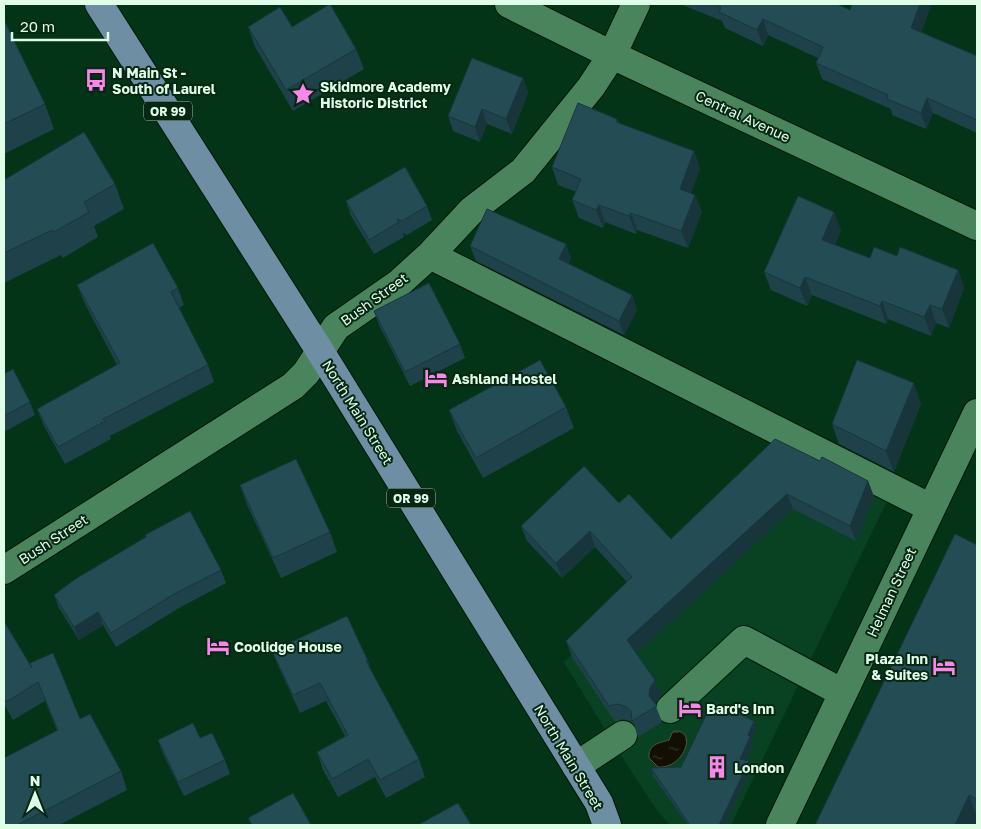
<svg xmlns="http://www.w3.org/2000/svg" width="981" height="829" viewBox="0 0 981 829" font-family="'Golos Text',sans-serif">
	<defs>
		<pattern id="water-ripples" width="26" height="14" patternUnits="userSpaceOnUse" patternTransform="scale(1.25)"><rect width="26" height="14" fill="#130f04"/><path d="M2 4q2-2 4 0t4 0M15 11q2-2 4 0t4 0" fill="none" stroke="#353329"/></pattern>
	</defs>
	<rect width="100%" height="100%" fill="#033418"/>
	<path fill="#094223" d="M779,452L887,501L731,825H670L656,809L620,754L564,662Z"/>
	<path fill="url(#water-ripples)" stroke="#505748" d="M675,731C699,731 682,770 658,767L649,758C648,744 659,743 669,740L672,733Z"/>
	<g fill="none" stroke-linecap="round" stroke-linejoin="round">
		<defs>
			<path id="minor" d="M509,4L612,55L977,226
				M430,255L931,508
				M4,570L293,386L306,373L336,327L398,284L430,255L472,210L523,171L591,87L612,55L636,4
				M670,709L744,640L843,693
				M576,766L623,735
				M780,825L977,413"/>
			<path id="major" d="M99,4L320,351L599,803L607,825"/>
		</defs>
		<use href="#minor" stroke="#001907" stroke-width="30"/>
		<use href="#major" stroke="#001907" stroke-width="30"/>
		<use href="#minor" stroke="#4a845c" stroke-width="28"/>
		<use href="#major" stroke="#6d8ea3" stroke-width="28"/>
	</g>
	<path fill="#1f4149" d="M680,4H837L850,10L921,32L977,56V133L933,113L926,129L892,115L891,109L822,79L816,63L818,58L768,35L763,46L725,28L722,21Z
		M4,20L45,104L54,129L4,154Z
		M248,27H292L356,49L364,69L293,111L255,47Z
		M523,78L528,93L512,134L487,124L480,142L453,131L448,116Z
		M617,119L619,123L694,151L700,169L691,193L695,195L702,212L688,248L637,230L636,234L605,222L603,228L579,218L572,200L576,192L558,185L552,167Z
		M4,180L115,184L124,209L94,226L98,237L63,258L61,255L4,283Z
		M346,201L427,206L432,220L407,235L403,233L404,237L374,254L351,216Z
		M841,230L835,245L870,258L897,256L958,270L964,288L949,328L936,323L931,336L888,319L886,324L812,295L807,306L771,290L764,272Z
		M566,244L571,258L568,264L632,295L637,310L624,335L476,261L470,246Z
		M77,285L178,288L184,305L179,308L208,365L214,382L110,436L111,439L65,464L44,426L37,409L117,365L84,302Z
		M374,311L460,344L465,358L410,386L379,325Z
		M4,374L30,402L35,415L4,432Z
		M921,404L894,472L839,444L832,424Z
		M566,407L574,428L483,478L457,431L449,410Z
		M820,461L868,481L874,497L856,541L793,509L636,653L655,680L661,696L655,704L662,722L638,737L634,724L630,721L623,719L615,722L572,657L566,641L627,582L595,547L562,578L527,541L521,526L619,503L671,539Z
		M240,485L330,532L337,552L281,578L247,505Z
		M146,537L221,570L226,583L179,608L116,647L103,625L79,640L59,608L54,595Z
		M977,545V825H815Z
		M4,624L32,667L80,719L121,771L127,790L59,825H4L57,731L45,701L13,720L4,704Z
		M272,651L368,661L372,672L419,759L425,777L386,798L375,777L338,797L323,770L317,752L345,736L326,701L300,713L279,668Z
		M757,728L752,740L753,744L746,760L752,768L725,825H688L653,776L651,768L681,767Z
		M200,738L225,760L230,774L184,796L163,754L158,740Z"/>
	<path fill="#19353c" d="M920,4H932L917,44L911,28Z
		M763,19L768,35L763,46L757,30Z
		M523,78L528,93L512,134L506,119Z
		M927,98L933,113L926,129L921,113Z
		M482,109L487,124L480,142L475,127Z
		M694,151L700,169L686,206L680,189Z
		M695,195L702,212L688,248L681,231Z
		M599,205L605,222L603,228L596,210Z
		M834,212L841,230L829,258L822,240Z
		M631,213L637,230L636,234L629,216Z
		M566,244L571,258L564,274L559,259Z
		M958,270L964,288L949,328L942,309Z
		M805,277L812,295L807,306L800,288Z
		M632,295L637,310L624,335L619,321Z
		M882,301L888,319L886,324L880,306Z
		M930,305L936,323L931,336L924,317Z
		M914,383L921,404L894,472L886,451Z
		M868,481L874,497L856,541L850,526Z
		M787,494L793,509L633,656L627,640Z
		M590,531L595,547L562,578L556,563Z
		M98,612L103,625L79,640L74,627Z
		M655,680L661,696L655,704L649,696L650,688Z
		M754,721L757,728L752,740L753,744L743,767L740,759L748,735Z
		M749,761L752,768L725,825H719Z
		M969,795L977,818V825H955Z"/>
	<path fill="#244c55" stroke="#19353c" d="M330,4L356,49L286,90L248,27L280,7L292,27Z
		M713,4H837L850,10L852,4H920L911,28L977,56V120L927,98L921,113L887,99L888,95L816,63L823,47L763,19L757,30L719,12L721,7Z
		M4,20L45,104L4,124Z
		M472,58L523,78L506,119L482,109L475,127L448,116Z
		M578,103L617,119L616,122L694,151L680,189L695,195L681,231L631,213L629,216L599,205L596,210L572,200L581,179L552,167Z
		M84,132L115,184L84,202L89,212L54,232L52,230L4,253V180Z
		M405,167L427,206L402,221L397,219L399,222L369,240L346,201Z
		M798,196L834,212L822,240L870,258L874,247L897,256L900,247L958,270L942,309L930,305L924,317L882,301L880,306L805,277L800,288L764,272Z
		M487,209L566,244L559,259L632,295L619,321L470,246Z
		M153,243L178,288L171,292L208,365L103,419L105,421L58,447L37,409L120,363L77,285Z
		M429,283L460,344L405,372L374,311Z
		M540,360L566,407L476,458L449,410Z
		M857,360L914,383L886,451L832,424Z
		M13,369L30,402L4,416V374Z
		M775,439L820,461L822,457L868,481L850,526L787,494L627,640L655,680L650,688L649,696L657,706L632,721L631,711L625,706L617,704L609,706L566,641L632,577L590,531L556,563L521,526L584,466L619,503L629,494L671,539Z
		M296,459L330,532L273,558L240,485Z
		M190,511L221,570L174,594L111,633L98,612L74,627L54,595L77,578L146,537L145,535Z
		M955,534L977,545V799L969,795L955,825H815Z
		M347,616L368,661H366L419,759L380,780L368,759L332,779L317,752L348,735L320,683L293,695L272,651Z
		M5,623L32,668L30,663L53,653L80,719L90,714L121,771L17,825H4V758L58,730L38,682L6,702L4,697V624Z
		M713,701L754,721L748,735L750,737L740,759L749,761L719,825H690L651,768L681,767Z
		M193,723L200,738L212,733L225,760L178,782L158,740Z
		M293,793L311,825H252L248,818Z
		M458,803L471,825H418Z"/>
	<defs>
		<symbol id="bus-bare" viewBox="-9 -9 18 18"><path d="M-5-6H5V4H4V6H2V4H-2V6H-4V4H-5ZM-3.5-4V0h7V-4ZM-3.5 1.2v1.5H-2V1.2ZM2 1.2v1.5H3.5V1.2Z" fill="#f987e8" stroke="#072714" stroke-width="2.5" paint-order="stroke"/></symbol>
		<symbol id="sight-bare" viewBox="-9 -9 18 18"><path d="M0-6L1.8-2.2L6-1.7L2.9 1.2L3.7 5.4L0 3.3L-3.7 5.4L-2.9 1.2L-6-1.7L-1.8-2.2Z" fill="#f987e8" stroke="#072714" stroke-width="2.5" paint-order="stroke"/></symbol>
		<symbol id="hotel-bare" viewBox="-9 -9 18 18"><path d="M-6-4.5h1.5V1H6V5H4.5V3h-9V5H-6ZM-4 0a1.8 1.8 0 1 1 3.6 0ZM.5 0V-2.5h3Q6-2.5 6 0Z" fill="#f987e8" stroke="#072714" stroke-width="2.5" paint-order="stroke"/></symbol>
		<symbol id="building-bare" viewBox="-9 -9 18 18"><path d="M-4-6H4V6H1V3H-1V6H-4ZM-2.5-4.3h1.7v1.8h-1.7ZM.8-4.3h1.7v1.8H.8ZM-2.5-1h1.7V.8h-1.7ZM.8-1h1.7V.8H.8Z" fill="#f987e8" stroke="#072714" stroke-width="2.5" paint-order="stroke"/></symbol>
	</defs>
	<g fill-rule="evenodd">
		<use href="#bus-bare" x="80" y="64" width="32" height="32"/>
		<use href="#sight-bare" x="287" y="78" width="32" height="32"/>
		<use href="#hotel-bare" x="420" y="362" width="32" height="32"/>
		<use href="#hotel-bare" x="202" y="630" width="32" height="32"/>
		<use href="#hotel-bare" x="928" y="650" width="32" height="32"/>
		<use href="#hotel-bare" x="674" y="692" width="32" height="32"/>
		<use href="#building-bare" x="701" y="751" width="32" height="32"/>
	</g>
	<g text-anchor="middle" dominant-baseline="central" stroke-width="4" stroke-linejoin="round" paint-order="stroke">
		<g fill="#072714" stroke="#9ebea8" stroke-width="1">
			<rect x="144" y="101.5" width="48" height="19" rx="4"/>
			<rect x="387" y="488.5" width="48" height="19" rx="4"/>
		</g>
		<g font-size="12" font-weight="bold" fill="#dffee7">
			<text x="168" y="111">OR 99</text>
			<text x="411" y="498">OR 99</text>
		</g>
		<g font-size="14" font-weight="bold" fill="#dffee7" stroke="#072714" text-anchor="start">
			<text x="112" y="72">N Main St -<tspan x="112" dy="16">South of Laurel</tspan></text>
			<text x="320" y="86">Skidmore Academy<tspan x="320" dy="16">Historic District</tspan></text>
			<text x="452" y="378">Ashland Hostel</text>
			<text x="234" y="646">Coolidge House</text>
			<text x="928" y="658" text-anchor="end">Plaza Inn<tspan x="928" dy="16">&amp; Suites</tspan></text>
			<text x="706" y="708">Bard's Inn</text>
			<text x="734" y="767">London</text>
		</g>
		<g font-size="14" fill="#dffee7" stroke="#072714">
			<text transform="translate(743 116) rotate(25)">Central Avenue</text>
			<text transform="translate(374 299) rotate(-36)">Bush Street</text>
			<text transform="translate(358 412) rotate(58)">North Main Street</text>
			<text transform="translate(53 539) rotate(-33)">Bush Street</text>
			<text transform="translate(891 592) rotate(-65)">Helman Street</text>
			<text transform="translate(569 757) rotate(59)">North Main Street</text>
		</g>
	</g>
	<rect width="981" height="829" fill="none" stroke="#dffee7" stroke-width="10"/>
	<g transform="translate(35 794)" stroke="#072714" stroke-width="4" paint-order="stroke">
	<path d="M0-4L9 19L0 12L-9 19Z" fill="#dffee7"/>
	<text y="-8" font-size="14" font-weight="bold" text-anchor="middle" fill="#dffee7">N</text>
	</g>
	<path d="M12 32v8h96v-8" fill="none" stroke="#dffee7" stroke-width="2.5"/>
	<text x="20" y="32" font-size="15" fill="#dffee7" stroke="#072714" stroke-width="4" paint-order="stroke">20 m</text>
</svg>
